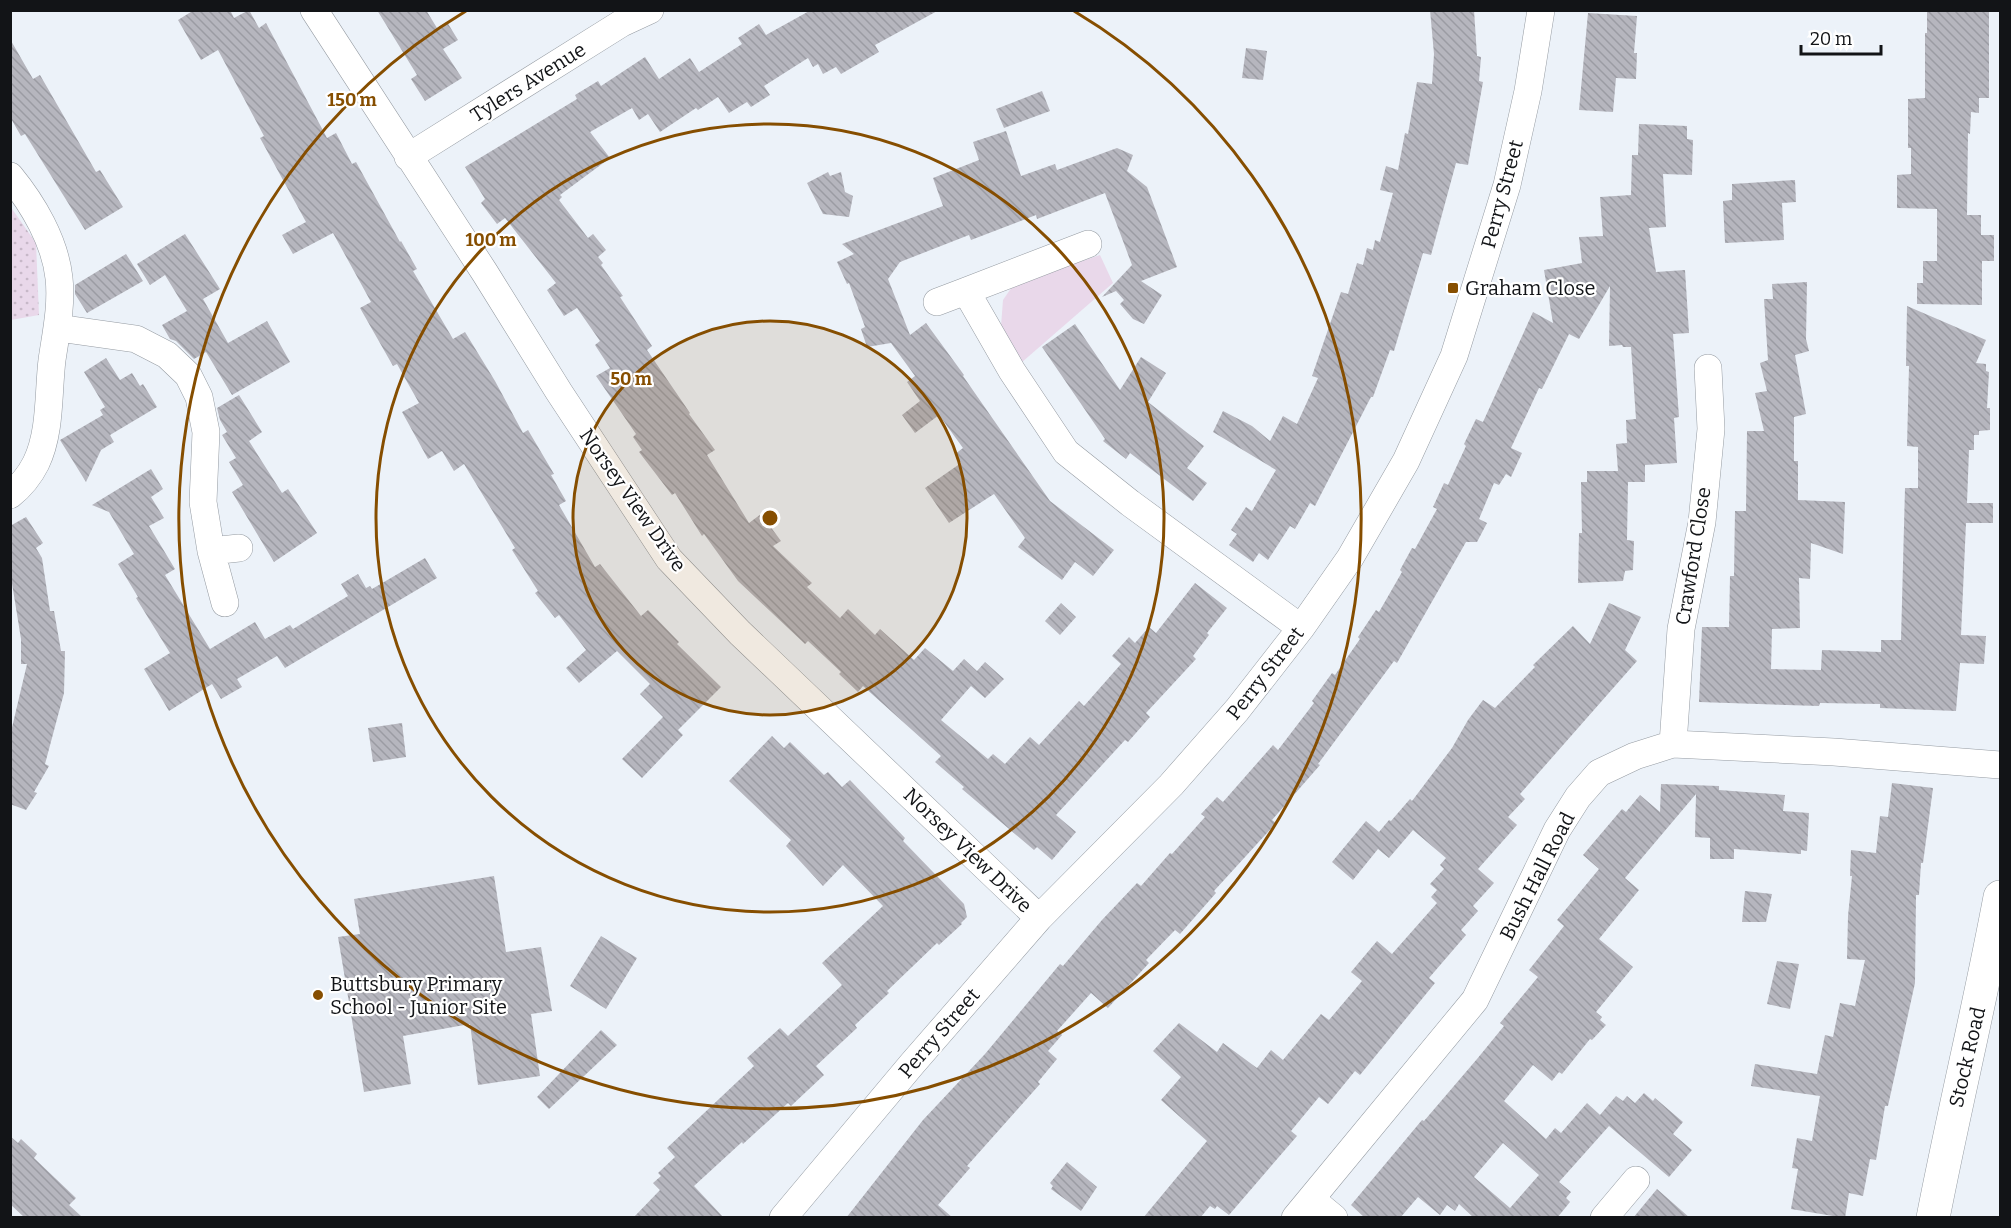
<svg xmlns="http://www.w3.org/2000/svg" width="2011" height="1228" viewBox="0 0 2011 1228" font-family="Bitter,serif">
	<defs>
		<pattern id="park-dots" width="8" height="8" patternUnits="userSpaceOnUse" patternTransform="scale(1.5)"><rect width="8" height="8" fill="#e9d8ea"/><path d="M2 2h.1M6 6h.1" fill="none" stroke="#c7b8c8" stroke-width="1.8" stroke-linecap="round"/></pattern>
		<pattern id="building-back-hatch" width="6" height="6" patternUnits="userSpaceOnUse" patternTransform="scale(1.5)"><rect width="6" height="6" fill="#b6b6be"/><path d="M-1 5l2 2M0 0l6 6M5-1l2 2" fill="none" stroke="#9b9ca3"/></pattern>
	</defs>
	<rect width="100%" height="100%" fill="#ecf2f9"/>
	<path fill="#e9d8ea" d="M1100,255L1113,283L1021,363L1001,326L1003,300L1014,284Z"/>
	<path fill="url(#park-dots)" d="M10,206L36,243L39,315L11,320Z"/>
	<path fill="url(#building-back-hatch)" fill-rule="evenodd" d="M194,10H230L234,18L249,10L259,28L266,23L327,138L336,133L352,164L356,162L400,242L401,241L417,269L413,271L453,339L465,332L495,381L523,433L528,430L554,474L551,475L566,501L559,505L595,567L600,564L641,616L648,610L679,642L677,644L721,687L678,730L683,735L642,778L622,759L663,717L640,694L650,684L617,651L579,683L566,668L586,650L559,615L555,618L535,593L538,591L512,550L515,548L464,464L454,471L442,451L428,459L402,412L419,403L397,364L393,366L360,308L371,302L333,233L293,254L282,235L306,222L260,138L264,136L218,50L201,60L178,20Z
		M377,10H426L437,28L447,22L458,40L443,49L462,78L425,101L411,79L417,75Z
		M811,10H939L875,45L879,52L841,74L836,67L823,74L818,64L813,67L808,58L764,86L770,95L751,107L747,102L729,113L718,97L698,110L696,108L660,132L648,114L639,120L632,108L590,132L610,158L560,195L562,197L559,200L588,238L593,234L606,250L598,257L603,263L601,265L623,296L620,297L652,346L647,350L690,413L689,414L715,450L707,455L749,523L761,514L781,541L773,546L812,583L807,587L840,618L848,609L875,635L880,629L914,660L925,648L953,671L964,659L977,671L985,662L1004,679L985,698L971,686L941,720L988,759L993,754L1005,764L1030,737L1039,745L1079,701L1084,706L1121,664L1112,656L1129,637L1135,643L1149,627L1156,633L1195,583L1227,608L1207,633L1209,635L1193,656L1196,659L1146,713L1150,717L1128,742L1125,740L1056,815L1076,832L1052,860L1037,847L1034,850L962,789L964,787L935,762L941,756L863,686L858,692L839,674L841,672L808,641L805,644L738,581L704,534L702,536L675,493L672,495L639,452L642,450L633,437L636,434L596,376L610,368L595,345L600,341L577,308L564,316L547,290L556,283L505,218L497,224L481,203L485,199L465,167L577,99L575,95L598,81L601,86L645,57L659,79L690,58L699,72L742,44L738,38L759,24L766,35Z
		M1430,10H1474L1477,56L1481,57L1479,81L1483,82L1468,165L1456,163L1431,255L1423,253L1394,351L1390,350L1373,397H1371L1315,506L1310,503L1295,529L1290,526L1268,560L1259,553L1253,562L1229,545L1237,534L1231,530L1246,507L1252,511L1276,470L1213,432L1223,411L1252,426L1270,441L1283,416L1297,424L1318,378L1312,376L1341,292L1348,294L1357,263L1363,265L1367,248L1373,250L1375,240L1380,242L1393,193L1380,190L1386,166L1398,170L1405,133L1408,134L1417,82L1432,84L1434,54Z
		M1927,10H1989V98H1979V113L1971,112L1970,134L1968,133L1967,215H1981V235H1994V261H1982V305L1917,304V283H1923V261H1937V209L1897,208V175L1911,174V148H1908V99L1925,98V33H1927Z
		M1588,13L1637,16L1634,53H1637L1636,79L1616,78L1613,112L1579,110Z
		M10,39L33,79L40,75L96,172L100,170L123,207L85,230L25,134L21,136L10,117Z
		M1246,48L1267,51L1263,80L1242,78Z
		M1042,91L1050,111L1004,128L996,109Z
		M1639,124L1687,126V139L1693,140L1692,175L1663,174L1666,227L1649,228L1656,272L1685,270L1689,333L1673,334L1679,417L1674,418L1677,463L1645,465V482H1628L1627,540L1634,541L1633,570L1625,571L1623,581L1578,583L1579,533H1582L1581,482H1587V471H1618L1616,444L1627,443L1626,420L1636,419L1631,347H1623L1622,345L1609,346L1610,286L1579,339L1569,334L1542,389L1539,388L1511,448L1522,453L1511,477L1506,474L1499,485L1494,483L1479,519L1487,523L1477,542H1466L1397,663L1394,661L1318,764L1320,765L1272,820L1276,823L1214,891L1216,893L1180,934L1175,930L1146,960L1149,963L1108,1008L1091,993L1057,1031L1062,1035L1048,1051L1057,1059L1038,1082L1040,1084L967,1166L970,1168L938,1205L953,1218H846L923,1120L985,1054L1060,964L1063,966L1102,920L1137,883L1141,886L1170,853L1172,854L1205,817L1201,814L1217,797L1223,802L1273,745L1278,750L1314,703L1312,701L1332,673L1335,675L1360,639L1358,637L1376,610L1379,612L1402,572L1400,570L1412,548L1415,549L1437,509L1433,507L1444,483L1448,485L1466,446L1464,444L1476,419L1483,422L1533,312L1553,323L1544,270L1582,263L1579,237L1603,236L1600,197L1631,195L1632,155H1638Z
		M1006,131L1021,176L1055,164L1057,170L1117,148L1133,155L1127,171L1147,187L1177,267L1141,281L1162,295L1144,324L1133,319L1120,304L1124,300L1116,291L1102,297L1132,265L1105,193L1037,219L1036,215L971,240L969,235L900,262L888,279L910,335L926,323L964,375L963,376L1050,501L1114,550L1093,576L1075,562L1062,580L1018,547L1025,538L994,494L949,523L925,488L961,463L955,454L963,448L939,415L915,433L902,415L920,401L907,382L915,376L891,343L867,347L861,329L865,327L849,283L847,284L837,262L854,254L842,244L943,206L933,178L979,160L973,142Z
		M828,172L830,176L841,172L845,192L853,196L849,217L823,214L807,183Z
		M1795,180L1796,202L1782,203L1784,240L1725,243L1723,201L1732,200V184Z
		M185,234L220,289L203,299L228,343L267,321L290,362L232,395L206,352L194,359L176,341L170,339L162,325L187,311L165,275L150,285L137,264Z
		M126,254L143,281L87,313L75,294V285Z
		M1807,282L1806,339L1809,351L1795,355L1806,414L1794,417V461H1798V500L1845,502L1843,554L1811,543L1810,579L1799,578L1800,628L1772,629L1771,669L1821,670L1822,650L1881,652V640H1901L1905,488H1918V447L1907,446L1909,366H1906L1907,306L1986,340L1976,363L1986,364V371L1989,372L1987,408H1990V430L1979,431V435H1974V450H1969L1967,503H1993V523H1966L1961,635L1986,636L1984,664L1960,663L1956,711L1880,708V704L1820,703L1819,706L1699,702L1702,627H1729L1730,576H1734L1735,511H1746L1747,431H1764L1755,393L1767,391L1760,363L1768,360L1764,299H1773L1772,284Z
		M1075,324L1120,390L1141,357L1166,373L1148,402L1204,446L1187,468L1207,483L1193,501L1130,453L1126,459L1103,441L1105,439L1042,347Z
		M106,358L120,380L132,373L140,386L143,384L157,407L110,435L114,442L101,450L86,482L60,440L103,415L100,410L105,407L84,372Z
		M239,395L262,432L249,441L282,493L288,489L317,533L274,562L232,492L243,485L229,462L236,458L222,435L227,432L220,420L217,408Z
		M151,469L163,489L151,497L164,518L149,526L175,569L165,575L210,649L255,622L265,639L290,625L293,629L348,596L341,584L358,574L366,588L370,586L372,589L425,558L437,578L285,668L277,656L237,679L242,687L221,699L212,684L169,711L144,669L170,653L136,598L138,597L118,564L134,554L109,512L92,505Z
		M26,517L43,543L36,548L42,558L50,611H54L61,651H65L64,693L45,764L49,766L34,792L37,793L26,810L10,804V736L27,664H21V639L10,571V526Z
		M1061,603L1076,617L1060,635L1045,621Z
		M1609,603L1641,617L1625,650L1637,661L1520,794L1525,799L1508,817L1517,825L1478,869L1494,883L1473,906L1478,911L1461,930L1466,935L1429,978L1435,983L1360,1075L1355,1071L1328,1104L1319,1097L1291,1131L1297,1136L1229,1215L1217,1206L1215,1209L1210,1206L1200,1218H1143L1207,1141L1161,1100L1181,1077L1153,1051L1179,1023L1217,1052L1223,1043L1257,1068L1271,1050L1283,1060L1321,1014L1329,1020L1362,981L1351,972L1377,941L1392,954L1437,903L1431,897L1437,890L1430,884L1444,869L1440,865L1446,858L1413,830L1389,858L1378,849L1353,880L1332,862L1366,821L1379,832L1389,820L1391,821L1410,799L1412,801L1452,748L1468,720L1483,700L1495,708L1535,667L1533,665L1573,626L1590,644Z
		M402,723L406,757L373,762L368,728Z
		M772,736L784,748L790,742L824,775L828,772L842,787L850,780L905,838L903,841L964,904L967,917L961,923L962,924L939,945L937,943L887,991L889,993L855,1025L857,1028L816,1066L824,1075L791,1106L788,1103L743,1144L742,1142L694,1186L724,1218H633L660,1190L653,1183L661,1176L658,1173L675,1157L667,1148L754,1066L747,1058L780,1028L788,1036L842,985L822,963L883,906L843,865L823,886L786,846L791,840L729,781Z
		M1892,783L1933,788L1923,863H1921L1919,895H1916L1915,983L1888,1106H1885L1876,1160L1870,1159L1863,1196L1849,1193L1845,1218L1791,1209L1798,1169L1792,1168L1797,1138L1812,1141L1820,1096L1751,1086L1755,1064L1817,1074L1825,1035L1833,1037L1840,1003L1855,1006L1865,960L1847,959L1848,916L1852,876H1850L1851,850L1876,853L1880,816L1888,817Z
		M1661,784L1719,786V790L1785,795L1783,811L1809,813L1807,851L1801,850V854L1734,849V859H1710V838L1695,837L1696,794L1625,878L1639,890L1599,939L1633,967L1596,1012L1602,1017L1600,1020L1606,1025L1592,1040L1590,1039L1562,1074L1559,1072L1552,1081L1533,1065L1504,1101L1546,1139L1555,1128L1561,1133L1587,1103L1600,1115L1616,1096L1623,1101L1627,1096L1635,1103L1644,1093L1653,1101L1655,1098L1683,1122L1673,1134L1692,1150L1669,1177L1609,1126L1559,1182L1571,1192L1566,1198L1570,1202L1557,1218H1474L1459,1204L1455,1211L1447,1205L1440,1215L1418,1197L1400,1218H1365L1351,1205L1422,1120L1424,1121L1477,1059L1504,1026L1500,1023L1538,977L1529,970L1564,926L1557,920L1599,869L1583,855L1622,809L1626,812L1640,795L1660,812ZM1503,1143L1539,1175L1510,1208L1474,1177Z
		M494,876L506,952L541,947L552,1011L531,1014L540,1076L478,1085L470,1024L403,1036L411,1084L364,1092L338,937L360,934L354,899Z
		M1745,891L1772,894L1766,922H1742Z
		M601,936L637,958L606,1009L570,986Z
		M1777,961L1799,964L1790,1009L1767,1004Z
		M601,1030L617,1045L549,1109L537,1097Z
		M10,1136L18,1143L21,1139L37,1154L34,1158L76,1198L69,1205L83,1218H25L10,1204Z
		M1067,1162L1097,1187L1081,1211L1051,1189L1053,1186L1050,1183Z
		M1657,1189L1690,1218H1633Z"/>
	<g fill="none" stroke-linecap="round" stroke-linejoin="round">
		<defs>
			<path id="street" d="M314,10L485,273L559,392L669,559L740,633L1039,918
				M408,157L622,23L650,10
				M10,176C33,204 55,241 59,278C62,305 56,333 52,360C48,393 51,432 36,463C30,475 20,487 10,495
				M1088,244L966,291L1012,371L1066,452L1130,503L1301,628
				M937,302L966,291
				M58,328L136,339L167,355L188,375L199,397L206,432L203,502L211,551L239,548
				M211,551L225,603
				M1673,744L1681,629L1702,522L1711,429L1708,368
				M1311,1199L1334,1218
				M783,1218L912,1064L1039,918L1171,785L1237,710L1301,628L1350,558L1406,461L1454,356L1507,185L1528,91L1541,10
				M1295,1218L1475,1000L1557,830L1578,797L1599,773L1635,756L1673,744L1834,752L2000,765
				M1604,1218L1636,1180"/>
			<path id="secondary" d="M1933,1218C1954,1110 1980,1004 2000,897"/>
		</defs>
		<use href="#street" stroke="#959ba2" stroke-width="28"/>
		<use href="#secondary" stroke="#959ba2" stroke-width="34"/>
		<use href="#street" stroke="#fff" stroke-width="27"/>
		<use href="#secondary" stroke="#fff" stroke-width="33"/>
	</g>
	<circle cx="770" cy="518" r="197" fill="#864e00" fill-opacity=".12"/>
	<g fill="none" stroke="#864e00" stroke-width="3">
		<circle cx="770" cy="518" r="197"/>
		<circle cx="770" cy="518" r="394"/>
		<path d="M1074 11A591 591 0 1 1 466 11"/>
	</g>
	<g fill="#864e00" stroke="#fff" stroke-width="2">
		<rect x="1447" y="282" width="12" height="12" rx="3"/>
		<circle cx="318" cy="995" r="6"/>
	</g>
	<g text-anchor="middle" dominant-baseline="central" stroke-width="4.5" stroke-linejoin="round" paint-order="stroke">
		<g font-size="20" fill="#121417" stroke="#fff">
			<text transform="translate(528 82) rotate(-32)">Tylers Avenue</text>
			<text transform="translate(1502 194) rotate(-75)">Perry Street</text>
			<text transform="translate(633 500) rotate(55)">Norsey View Drive</text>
			<text transform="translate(1693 556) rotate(-81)">Crawford Close</text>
			<text transform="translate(1265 673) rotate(-52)">Perry Street</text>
			<text transform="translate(968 850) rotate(44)">Norsey View Drive</text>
			<text transform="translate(1537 876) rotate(-63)">Bush Hall Road</text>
			<text transform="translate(939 1033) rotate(-49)">Perry Street</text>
			<text transform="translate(1967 1057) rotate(-77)">Stock Road</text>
		</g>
		<g font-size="20" fill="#121417" stroke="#fff" text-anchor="start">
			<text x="1465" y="288">Graham Close</text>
			<text x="330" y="984">Buttsbury Primary<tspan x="330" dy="23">School - Junior Site</tspan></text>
		</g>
	</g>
	<circle cx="770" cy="518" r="9" fill="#864e00" stroke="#fff" stroke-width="3"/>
	<g font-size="18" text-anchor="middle" font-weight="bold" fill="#864e00" stroke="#fff" stroke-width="4.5" stroke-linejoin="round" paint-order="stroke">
		<text x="352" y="106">150 m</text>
		<text x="491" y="246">100 m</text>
		<text x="631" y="385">50 m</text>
	</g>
	<rect width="2011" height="1228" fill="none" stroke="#121417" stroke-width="24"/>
	<path d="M1801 45v9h80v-9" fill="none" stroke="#121417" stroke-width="3"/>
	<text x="1810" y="45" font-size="18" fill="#121417" stroke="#ffffff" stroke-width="4.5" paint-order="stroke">20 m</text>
</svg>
